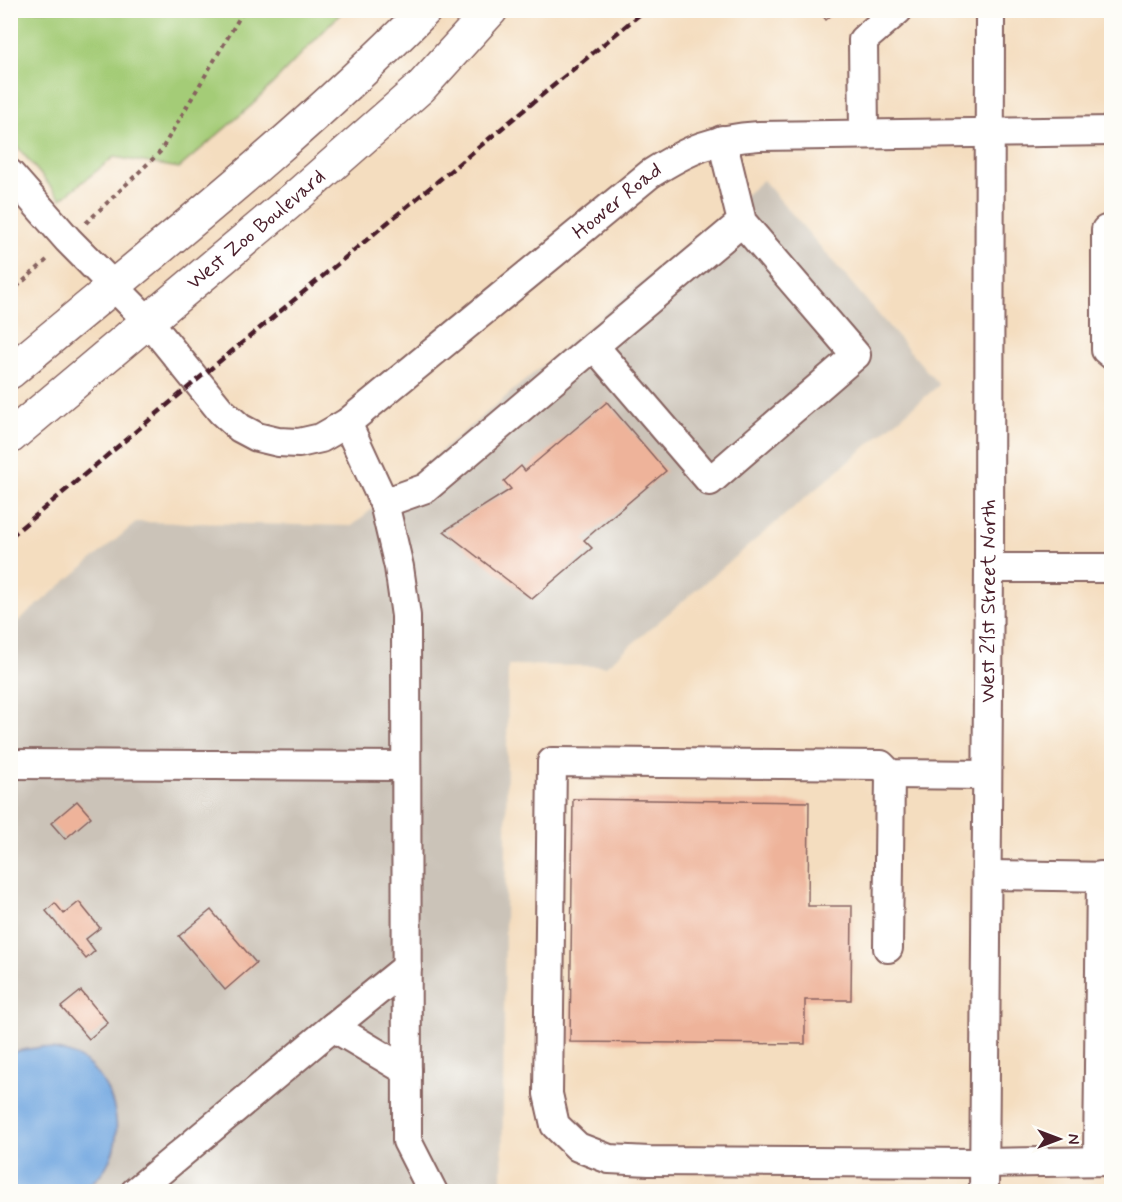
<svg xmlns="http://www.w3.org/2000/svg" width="1122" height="1202" viewBox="0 0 1122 1202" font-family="Mynerve,sans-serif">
	<rect width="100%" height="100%" fill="#fdfcf7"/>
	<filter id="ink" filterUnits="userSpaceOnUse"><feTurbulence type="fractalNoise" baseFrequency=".0167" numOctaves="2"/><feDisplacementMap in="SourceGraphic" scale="12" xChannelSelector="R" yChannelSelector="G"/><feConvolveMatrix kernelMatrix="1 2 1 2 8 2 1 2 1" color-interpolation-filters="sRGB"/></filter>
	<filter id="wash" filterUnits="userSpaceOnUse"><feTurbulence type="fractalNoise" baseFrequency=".008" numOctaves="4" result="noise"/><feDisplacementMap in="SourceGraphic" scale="24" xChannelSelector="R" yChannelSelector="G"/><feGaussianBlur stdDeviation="1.35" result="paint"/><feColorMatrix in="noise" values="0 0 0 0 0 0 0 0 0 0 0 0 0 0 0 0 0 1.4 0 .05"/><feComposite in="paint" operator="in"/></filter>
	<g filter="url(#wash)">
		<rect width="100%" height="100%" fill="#f4ddbf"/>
		<path fill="#cbc3b8" d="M763,180L939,385L606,666L508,665L502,1191L11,1192V627L137,522L352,526Z"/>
		<path fill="#a4cc77" stroke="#777651" stroke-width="1.5" d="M10,11L11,10L343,11L252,105L179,168L114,157L61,199L11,139Z"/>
		<path fill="#74a9e1" stroke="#5f6486" stroke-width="1.5" d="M42,1047C59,1050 76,1053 89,1065C127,1100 128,1168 78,1191H11V1054L17,1051Z"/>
		<g id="blocks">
			<path fill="#eeb39a" d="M818,10H837L826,20Z
				M607,402L666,471L584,540L592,548L532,599L444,531L511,489L504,481L521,466L525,471Z
				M573,799L809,802L808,906H852L851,1000H805V1044L570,1042Z
				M77,801L91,817L65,839L51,823Z
				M79,902L100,928L86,939L95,951L86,959L46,911L55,903L64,914Z
				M211,910L256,963L225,990L179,936Z
				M81,991L108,1023L89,1039L61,1007Z"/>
		</g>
	</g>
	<g filter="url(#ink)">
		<use href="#blocks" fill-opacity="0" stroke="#86625f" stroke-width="1.5"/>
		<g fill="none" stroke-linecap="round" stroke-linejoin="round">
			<defs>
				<g id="minor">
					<path d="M864,134L863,40L898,10"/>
					<path d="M722,140L742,222L856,355L710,481L594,346L742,222"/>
					<path id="s1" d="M10,174L68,240L149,322L221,411L240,428L257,437L278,442L299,443L321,438L347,423L650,174C689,149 713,139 759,136L1112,131"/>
					<path d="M1112,230H1106V350L1112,355"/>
					<path d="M347,423L384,503L426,488L594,346"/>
					<path d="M384,503L399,567L406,616L407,1141L433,1192"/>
					<path d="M989,568H1112"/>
					<path d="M10,764L406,766"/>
					<path d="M987,775L890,774L881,765L552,762L548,1094L555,1125L578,1147L609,1159L649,1161L984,1163L1112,1161"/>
					<path d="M987,875L1112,877"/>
					<path d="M888,948L890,774"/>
					<path d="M407,967L333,1027L407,1071"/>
					<path d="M1098,1161L1101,876"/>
					<path d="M135,1192L333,1027"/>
					<path id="s2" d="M984,1192L989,568L990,10"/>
				</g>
				<g id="major">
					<path d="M10,372C151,254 296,141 425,10"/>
					<path id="s3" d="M10,437L298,195L421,87L491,10"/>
				</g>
			</defs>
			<use href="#minor" stroke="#86625f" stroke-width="32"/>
			<use href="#major" stroke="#86625f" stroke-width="36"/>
			<path stroke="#86625f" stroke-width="4" stroke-dasharray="4.5 4.5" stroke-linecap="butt" d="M86,223L160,152L244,10
				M10,293L50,257"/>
			<use href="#minor" stroke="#fff" stroke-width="28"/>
			<use href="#major" stroke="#fff" stroke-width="33"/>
			<path stroke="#4a1f2b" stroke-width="4.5" stroke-dasharray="9 4.5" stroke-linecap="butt" d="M10,537L197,380L645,10"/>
		</g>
	</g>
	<g text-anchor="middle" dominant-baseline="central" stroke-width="4.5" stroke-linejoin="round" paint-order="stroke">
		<g font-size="21" fill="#4a1f2b" stroke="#fdfcf7">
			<text stroke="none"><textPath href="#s1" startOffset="807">Hoover Road</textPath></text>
			<text stroke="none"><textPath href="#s3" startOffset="322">West Zoo Boulevard</textPath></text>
			<text stroke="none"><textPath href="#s2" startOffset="591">West 21st Street North</textPath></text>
		</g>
	</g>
	<rect width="1122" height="1202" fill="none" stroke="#fdfcf7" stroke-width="36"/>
	<g transform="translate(1059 1139) rotate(90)" stroke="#fdfcf7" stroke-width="4.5" paint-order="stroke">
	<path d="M0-4.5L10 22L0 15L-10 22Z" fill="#4a1f2b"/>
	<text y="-9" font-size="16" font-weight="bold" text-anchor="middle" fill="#4a1f2b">N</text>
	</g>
</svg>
